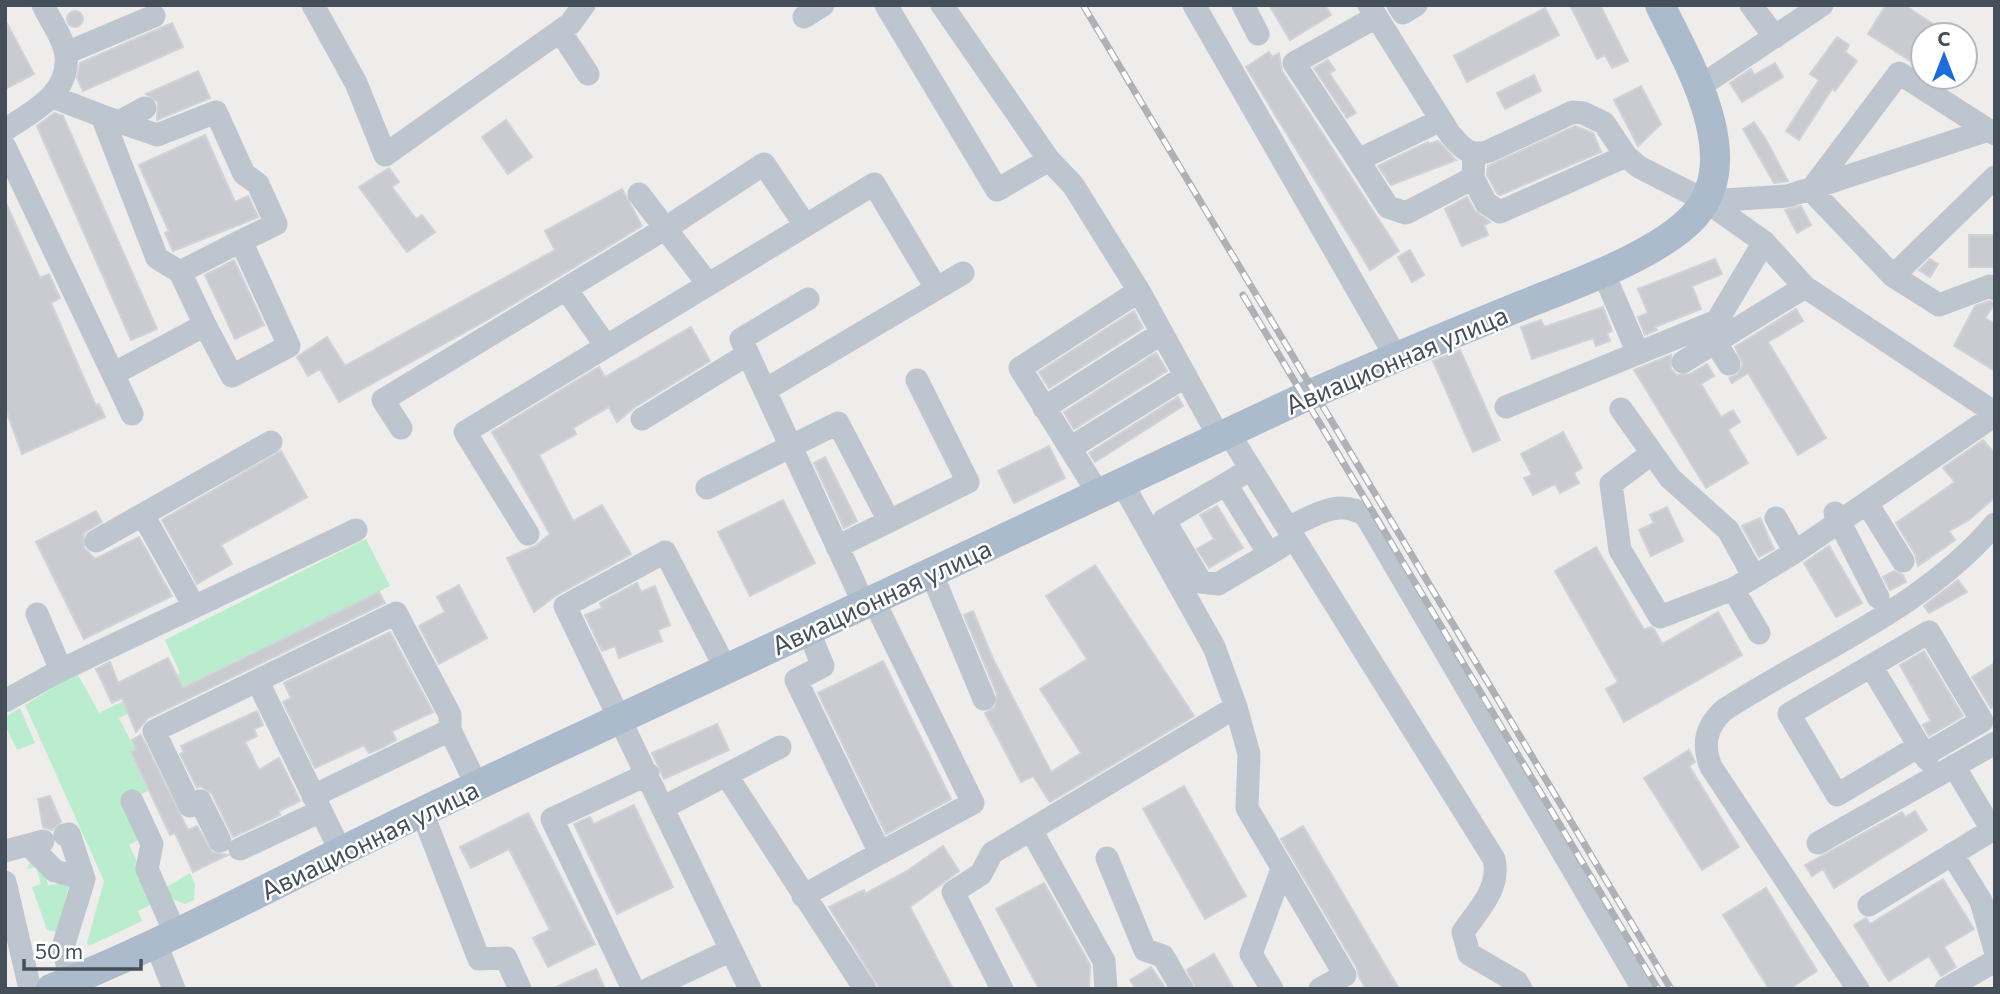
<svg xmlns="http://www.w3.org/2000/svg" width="2000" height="994" viewBox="0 0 2000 994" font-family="Commissioner,sans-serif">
	<rect width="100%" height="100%" fill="#efecec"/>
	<path fill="#b9edce" d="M366,539L390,586L119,718L135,749L130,752L148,791L122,803L138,840L129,845L156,902L138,911L142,921L89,946L87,943L104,881L25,705L77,673L99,713L180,673L165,640Z
		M20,708L35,743L17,750L5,725V717Z
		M30,862L42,864L48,885L64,883L69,886L57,932L47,930L32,887L41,884L36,867L27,869Z
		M190,873L195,884L194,900L185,904L167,897L165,888Z"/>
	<path fill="#c9cbd1" stroke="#d0d2d8" stroke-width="2" d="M1269,5H1325L1331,15L1290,40Z
		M1570,5H1600L1628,61L1612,68L1605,55L1597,59Z
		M1886,5H1904L1950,35H1923V69L1868,34Z
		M1545,8L1559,35L1467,82L1454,56Z
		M67 19a8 8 0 1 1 16 0a8 8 0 1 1-16 0Z
		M5,20L34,74L5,89Z
		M172,23L183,47L83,91L77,78L80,63Z
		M1837,37L1849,45L1845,52L1857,61L1835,91L1832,89L1799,140L1786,131L1819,80L1810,74Z
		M1269,52L1272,57L1279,53L1282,71L1399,251L1370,270L1246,67Z
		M1328,60L1335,70L1329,73L1356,113L1347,118L1314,68Z
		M1775,63L1783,77L1742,102L1730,83L1751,69L1754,75Z
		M198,71L210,98L157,120L158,102L146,94Z
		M1534,75L1541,91L1505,109L1497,93Z
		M1641,86L1661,124L1638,146L1614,100Z
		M54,113L63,116L157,329L131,340L37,126Z
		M506,120L532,157L508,174L482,137Z
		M1754,122L1765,138L1788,181L1774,183L1743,129Z
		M1575,126L1593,133L1601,152L1500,195L1497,193L1487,175L1488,166Z
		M205,135L235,202L248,196L258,217L173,251L165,233L169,231L139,165Z
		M1438,141L1456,160L1391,185L1378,166L1428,142L1429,144Z
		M389,168L399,182L392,187L416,219L422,215L435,232L407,252L359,187Z
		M622,189L642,226L487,320L339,402L320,369L308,376L297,357L327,337L345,366L555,250L545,231Z
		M1467,197L1474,210L1490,222L1484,225L1488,235L1462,246L1445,209Z
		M5,201L40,278L49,274L60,298L51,303L96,406L99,404L105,417L22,454L5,407Z
		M1801,206L1811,225L1797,233L1785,210Z
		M1969,235H1995V267H1969Z
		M1410,250L1424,275L1412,282L1398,257Z
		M1715,259L1722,274L1692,286L1701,309L1655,327L1657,330L1645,335L1638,317L1648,313L1638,289Z
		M1930,259L1938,264L1930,277L1919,270Z
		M234,260L264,325L235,339L205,275Z
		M1989,301L1995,303L1985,318L1995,324V371L1954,346L1975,306Z
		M1603,307L1612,331L1607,333L1610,341L1596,346L1593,338L1532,359L1521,327L1541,320L1544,327Z
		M1796,309L1803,321L1768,342L1826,438L1798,455L1748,373L1732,383L1729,378L1737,375L1743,364L1735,347Z
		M1134,311L1143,328L1049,388L1039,372Z
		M691,327L710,361L635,407L617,422L609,407L573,428L576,434L539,455L573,521L602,505L631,554L558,594L534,612L507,558L535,546L550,534L492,432L599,367L605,377Z
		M1460,350L1500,440L1473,452L1433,361Z
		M1156,353L1167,371L1074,429L1064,412Z
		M1671,355V369L1677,375L1690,374L1707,364L1714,376L1701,384L1721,417L1733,410L1740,422L1728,430L1748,463L1706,488L1634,370Z
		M1178,397L1183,406L1095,462L1089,453Z
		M1563,432L1582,468L1574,473L1579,483L1560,493L1555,484L1533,495L1524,478L1532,475L1521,454Z
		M1983,440L1995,454V497L1969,520L1949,531L1955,540L1918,566L1915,554L1896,523L1955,482L1943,468Z
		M1049,446L1065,478L1014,503L998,471Z
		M281,451L307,497L221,545L232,564L197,584L162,520Z
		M825,457L857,521L844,528L814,463Z
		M783,500L815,563L750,596L718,532Z
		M1217,506L1243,548L1209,568L1197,549L1214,539L1200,515Z
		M1667,507L1683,541L1651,556L1639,530L1654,523L1650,515Z
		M96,511L102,522L84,533V548L95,559L139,537L172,596L84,639L36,542Z
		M1760,518L1774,549L1759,557L1742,526Z
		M1829,546L1862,603L1836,617L1804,563Z
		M1596,547L1644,630L1650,627L1654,629L1662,644L1718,612L1742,655L1624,722L1606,689L1618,682L1555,571Z
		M1095,565L1194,716L1050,802L1033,776L1021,782L985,713L995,707L997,694L964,615L973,611L993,659L1051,772L1081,753L1040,689L1087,659L1046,596Z
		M1894,571L1903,575L1906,582L1890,590L1883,577Z
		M1958,580L1967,592L1929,613L1924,606Z
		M637,583L641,592L655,586L670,625L658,630L662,641L619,658L615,646L602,651L585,615L602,608L600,603Z
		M459,585L487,638L439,664L419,626L445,612L437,597Z
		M379,592L385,603L148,718L136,732L122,698L112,703L96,669L110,662L118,683L168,658L183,688Z
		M390,632L433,712L392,731L396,740L381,748L369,753L364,745L315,768L283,702L291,698L284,683Z
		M1924,651L1963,716L1929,736L1923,725L1931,721L1900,665Z
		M883,661L951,799L886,834L818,693Z
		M1995,663V706L1991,708L1972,677Z
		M257,711L263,725L254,729L257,736L245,742L259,770L279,758L300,801L279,811L280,815L233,837L212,794L200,786L197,788L180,754L184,752L181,746Z
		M717,724L729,750L664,779L652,753Z
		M141,735L188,830L197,826L212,852L228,855L193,872L175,833L170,835L131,752L136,750L132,740Z
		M1689,750L1695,762L1689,766L1739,847L1702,870L1644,778Z
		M1184,786L1246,896L1205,919L1143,809Z
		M50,796L61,822L52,830L43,827L38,799Z
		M634,805L673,887L617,914L574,824L590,817L594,824Z
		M1915,811L1927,830L1834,888L1823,869L1812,876L1805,865L1902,812L1905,817Z
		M528,813L595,944L548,967L533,938L550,930L509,849L471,868L460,847Z
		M1303,826L1399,989H1366L1359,977L1357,968L1281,839Z
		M943,846L959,871L910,907L953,989H880L829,907L864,890L865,894L907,871Z
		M1943,879L1974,929L1944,947L1956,967L1941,976L1929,956L1889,981L1854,925L1866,918L1870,924Z
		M1044,883L1090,965L1089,989H1039L996,909Z
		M1766,888L1817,971L1789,989H1769L1723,915Z
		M1214,954L1234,989H1196L1187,970Z
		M1151,967L1166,989H1136L1130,980Z
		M596,969L605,989H552Z"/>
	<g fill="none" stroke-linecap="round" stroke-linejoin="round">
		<path stroke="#bdc6ce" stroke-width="23" d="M313,5L356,83L385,155L570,24L584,5
			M886,5L997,190L1049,160L1073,185L1139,291L1219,437
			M942,5L1049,160
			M1194,5L1396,357
			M1243,5L1258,34
			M1369,5L1450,134C1461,147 1470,158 1489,151L1573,112L1583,113L1604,123L1626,156L1639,167L1706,201L1788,196L1988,130L1995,134
			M1398,5L1403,13L1416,5
			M1751,5L1775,37
			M804,17L823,5
			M560,31L588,74
			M66,53L154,16
			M1699,87L1822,5
			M53,97L102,116L157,258L180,272L205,325L113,374
			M102,116L157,135L216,112L244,174L258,184L276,224L241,241
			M1441,120L1358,160L1388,207L1406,213L1473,178L1474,153
			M119,122L145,108
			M5,130C33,111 70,94 66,55C64,39 50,20 43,5
			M1988,130L1899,73L1811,190L1893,276L1939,305L1990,286L1995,289
			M5,147L132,414
			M1358,160L1294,63L1376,17
			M1473,178L1486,203L1500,212L1626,156
			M639,194L708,284
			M1706,201L1764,242L1805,287L1995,413
			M180,272L241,241L289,346L232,376L205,325
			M1603,272L1638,353
			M1893,276L1995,177
			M566,289L606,346
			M808,299L741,339L864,604
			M1715,342L1729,364
			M1683,362L1805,287
			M765,390L963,273
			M1506,407L1717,321L1764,242
			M1044,408L1162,333
			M1621,409L1670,478L1728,530L1754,577L1733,589L1660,617L1620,550L1611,484L1651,454
			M642,419L748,354
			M401,428L383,400L666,228L764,164L805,225
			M1228,432L1494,859C1501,888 1478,910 1463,932L1469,954L1517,982L1521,989
			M1070,448L1186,376
			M1239,476L1226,484L1269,554L1282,546
			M1226,484L1164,520L1201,582L1218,584L1269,554
			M707,488L838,423L889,521
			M1098,493L1020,368L1139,291
			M1868,505L1903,561
			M1835,513L1878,597
			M143,515L194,606
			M1288,528C1313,516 1340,497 1366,516L1643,989
			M528,534L465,432L874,184L936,288
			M96,541L271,442
			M837,547L968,482L917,380
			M1795,552L1995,415
			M931,572L984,699
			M1754,577L1795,552L1776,518
			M1733,589L1759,633
			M873,599L973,803L880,853
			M1871,666L1927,759
			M726,669L665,552L565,606L750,989
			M61,670L356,530
			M258,682L341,852
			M5,701L61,670L37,614
			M1236,707L1249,754L1247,808L1345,975L1320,989
			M1919,746L1837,795L1789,714L1929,632L1982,721L1924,755
			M727,776L865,989
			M313,796L450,730L477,786
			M132,801L152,844L147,869L176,935
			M664,807L780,747
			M422,812L479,959L506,958L520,989
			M1031,830L1104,961L1106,989
			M65,835L69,834L84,879L63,947L71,981
			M220,841L200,801L190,806L154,731L396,613L450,715V730
			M1818,843L1995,743
			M29,845L55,871L84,879
			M240,849L321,811
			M5,851L43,841
			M1952,854L1981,901L1995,950
			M1107,858L1145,950L1163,956L1182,989
			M5,882L30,989
			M803,896L880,853L796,680L823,666L808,630
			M1869,905L1992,830L1954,766
			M156,944L174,989
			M633,989L552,819L648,774
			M649,989L731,950
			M1002,989L953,892L981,874L992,853L1236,707L1214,647L1122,483
			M1272,989L1251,954L1282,869
			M1858,989L1711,767C1702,745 1706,726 1724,710C1816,650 1923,609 1995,524
			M1946,989L1995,961"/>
		<path stroke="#abbbcb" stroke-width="30" d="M51,989C178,938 298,871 422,812C548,751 676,693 803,633C967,555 1131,477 1296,401C1371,367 1447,336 1523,305C1572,285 1660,255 1695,215C1746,157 1687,61 1660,5"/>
		<defs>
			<path id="rail" d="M1083,5L1671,989
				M1243,295L1658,989"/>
		</defs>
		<use href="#rail" stroke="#aeb1b6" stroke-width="7"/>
		<use href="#rail" stroke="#fff" stroke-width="4.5" stroke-dasharray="13" stroke-linecap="butt"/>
	</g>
	<g text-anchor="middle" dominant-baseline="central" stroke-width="5" stroke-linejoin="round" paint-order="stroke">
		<g font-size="26" fill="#454f59" stroke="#fff">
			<text transform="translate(1396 359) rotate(-23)">Авиационная улица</text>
			<text transform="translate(881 596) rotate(-25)">Авиационная улица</text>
			<text transform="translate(369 839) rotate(-26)">Авиационная улица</text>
		</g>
	</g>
	<rect width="2000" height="994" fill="none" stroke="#454f59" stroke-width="14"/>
	<g transform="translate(1944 56)"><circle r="33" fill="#ffffff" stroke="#b5b9bd" stroke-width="2"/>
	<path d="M0-5L12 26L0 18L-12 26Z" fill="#1c6dd9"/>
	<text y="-10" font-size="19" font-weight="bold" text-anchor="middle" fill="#454f59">С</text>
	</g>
	<path d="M24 959v10h117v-10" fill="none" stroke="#454f59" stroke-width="3.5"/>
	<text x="35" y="959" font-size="21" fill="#454f59" stroke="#ffffff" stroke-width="5" paint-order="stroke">50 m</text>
</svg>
